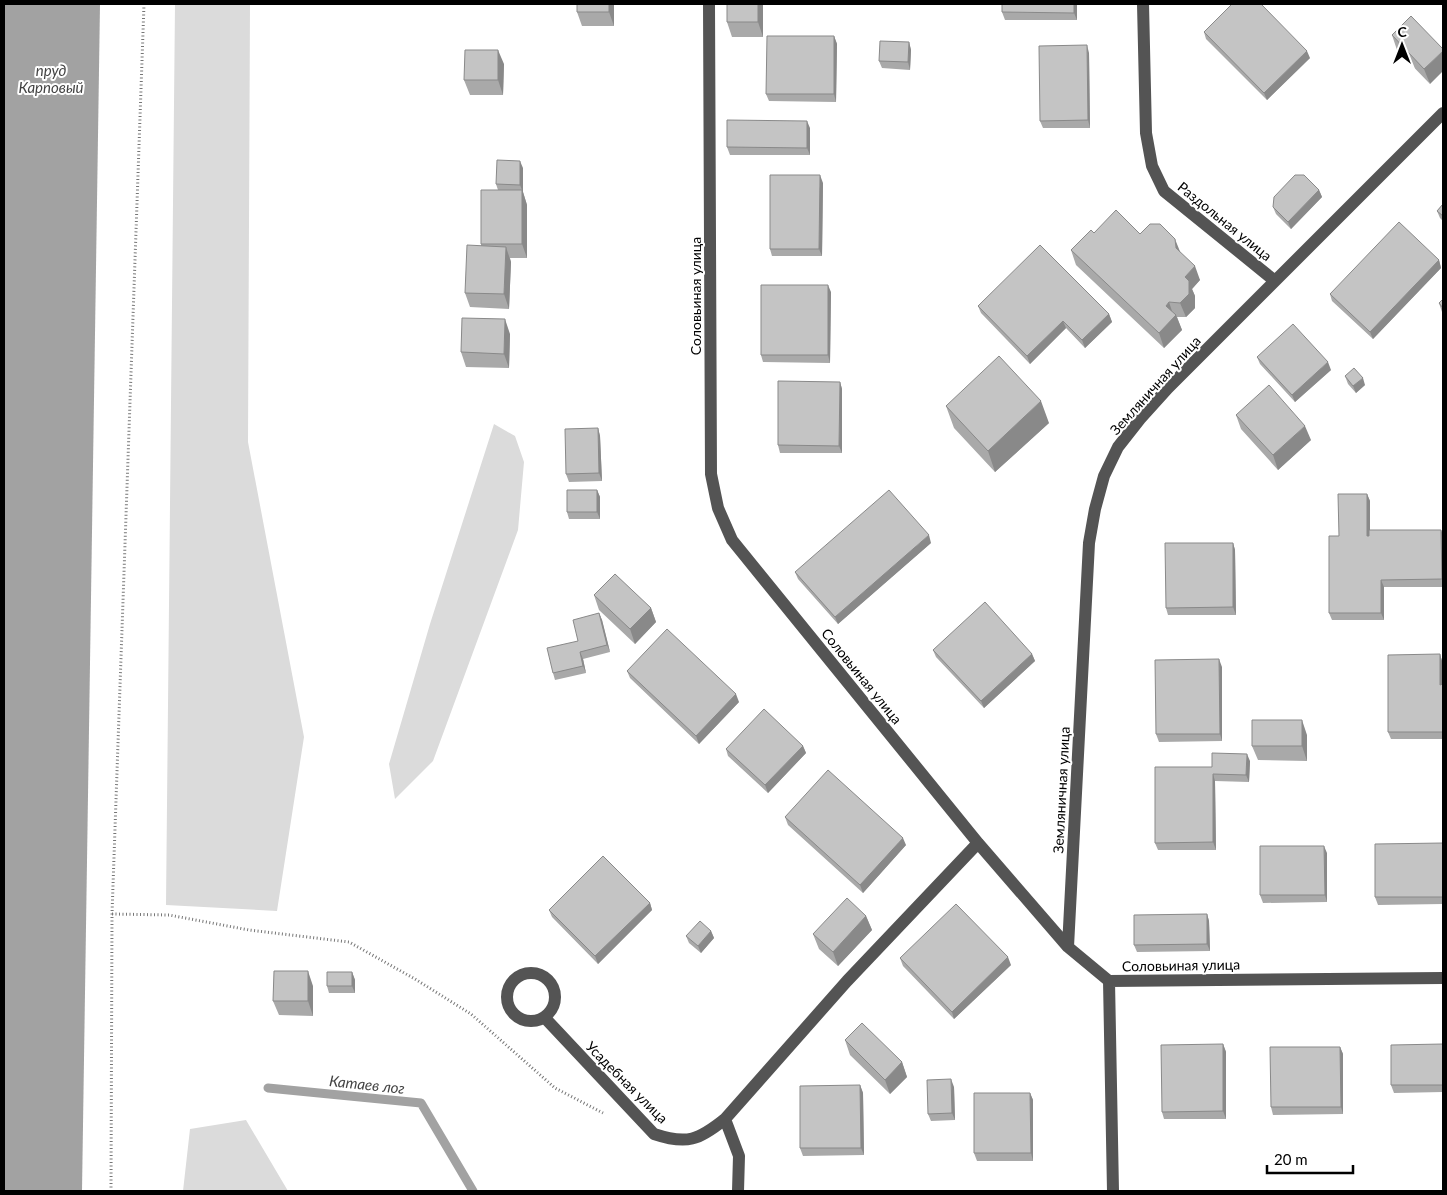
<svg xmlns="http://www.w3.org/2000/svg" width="1447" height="1195" viewBox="0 0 1447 1195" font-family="Lato,sans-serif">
	<rect width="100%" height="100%" fill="#fff"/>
	<path fill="#dbdbdb" d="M175,4H250L248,442L304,737L277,911L166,905Z
		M494,424L515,436L524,462L518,530L433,761L395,799L389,764L430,624Z
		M246,1120L288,1191H183L190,1129Z"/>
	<path fill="#a2a2a2" d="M4,4H100L82,1191H4Z"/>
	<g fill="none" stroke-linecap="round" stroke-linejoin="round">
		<path stroke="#a2a2a2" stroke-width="9" d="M268,1088L421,1103L473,1191"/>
		<path stroke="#767676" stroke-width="3" stroke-dasharray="1 2.5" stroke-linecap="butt" d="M112,914L169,915L249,930L349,942L415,979L471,1014L555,1088L603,1113
			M111,1191L112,914L144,4"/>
		<path stroke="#545454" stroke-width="12" d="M709,4L711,474L718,508L732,540L978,843L1068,947L1109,981L1443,978
			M1143,4L1146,133L1152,166L1164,191L1275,281
			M1068,947L1089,543L1095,509L1104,476L1118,447L1140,419L1168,388L1443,113
			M507 997a24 24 0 1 1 48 0a24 24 0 1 1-48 0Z
			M1109,981L1113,1191
			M544,1017L654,1134C687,1145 699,1140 725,1119L847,981L978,843
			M725,1119L739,1156L738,1191"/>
	</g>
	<path fill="#a9a9a9" d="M577,4H614V26H582L577,12Z
		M763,4V37H732L727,22Z
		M1002,4H1077V20H1005L1002,12Z
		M1411,16L1430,84L1397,50L1392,35Z
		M1204,32L1310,58L1267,100L1206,39Z
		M834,36L837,44L836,102L769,101L766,94Z
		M909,42L911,50L910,70L882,68L879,61Z
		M1089,53L1090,128H1043L1040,121Z
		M504,64L503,95H470L464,80Z
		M810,128V155H730L727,147Z
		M523,168V192L527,205V258H510L511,262L509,309L470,307L465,293L481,246V244L498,190L496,184Z
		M823,183L822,256H772L770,249Z
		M1319,190L1322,197L1291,229L1276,214L1273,207Z
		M1443,204V221L1440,218L1437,211Z
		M1094,233L1140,234L1180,252L1200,280L1192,289L1195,296V308L1186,317H1177L1182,330L1164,348L1076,265L1071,250Z
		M1439,260L1441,268L1373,339L1332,301L1330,294Z
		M831,292L830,363L763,362L761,355Z
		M1443,299V315L1439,303Z
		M978,306L1109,314L1112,322L1085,348L1066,328L1030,364L981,313Z
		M510,334L509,368L466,367L461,352Z
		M1257,357L1331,370L1295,402L1260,364Z
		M1345,376L1365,385L1356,393L1348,384Z
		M840,382L842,389V453H780L778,445Z
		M946,406L1049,423L995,472L954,428Z
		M1236,415L1311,440L1278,470L1241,429Z
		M598,428L600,436L602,481L569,482L566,474Z
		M597,490L600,497V519H569L567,512Z
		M1367,494L1370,501V530H1441L1443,535V587H1384V620H1332L1329,613L1339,536Z
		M931,543L838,624L798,579L795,572Z
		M1233,543L1235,550L1236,615H1168L1166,608Z
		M594,595L651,608L656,622L635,644L599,610Z
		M599,613L602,620L610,652L583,659L586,673L555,680L553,673L578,641Z
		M933,650L1032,654L1035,661L984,708L936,657Z
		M1440,654L1442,661L1443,685V684V739H1391L1388,732Z
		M1222,667V741L1159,742L1156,734Z
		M627,671L739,702L699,744L630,678Z
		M1307,735V761L1258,760L1252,746Z
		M803,746L806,753L768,793L728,756L726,749Z
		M1250,761L1249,782L1215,781L1216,850H1158L1155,843L1212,767Z
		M785,817L906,845L863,893L788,825Z
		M1443,843V904L1378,905L1375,897Z
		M1327,853V902L1263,903L1260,895Z
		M650,903L652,910L598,964L552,917L549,910Z
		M1207,914L1209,921L1210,951L1137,952L1134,945Z
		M866,916L872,930L838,966L819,949L813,934Z
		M711,931L714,938L701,953L689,943L686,936Z
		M900,958L1011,965L954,1019L903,966Z
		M352,972L355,980V993H329L327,986Z
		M313,986V1016L279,1015L273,1001Z
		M845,1040L902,1062L907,1077L890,1094L850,1055Z
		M1223,1044L1226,1052V1119H1164L1162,1112Z
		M1443,1044V1092L1394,1093L1391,1085Z
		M1340,1047L1343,1054V1114L1273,1115L1271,1107Z
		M860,1085L863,1093L864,1155L803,1156L800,1148Z
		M954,1087L955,1120L931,1121L928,1114Z
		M1030,1093L1033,1100V1161H977L974,1153Z"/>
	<path fill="#898989" d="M609,4H614V26L609,12Z
		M758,4H763V37L758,22Z
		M1074,4H1077V20L1074,13Z
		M834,36L837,44L836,102L834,94Z
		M909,42L911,50L910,70L908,62Z
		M1087,45L1089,53L1090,128L1088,120Z
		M498,50L504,64L503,95L498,80Z
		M1307,51L1310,58L1267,100L1264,93Z
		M1443,51V71L1430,84L1424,69Z
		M807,121L810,128V155L807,148Z
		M520,161L523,168V192L527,205V258L522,244V190L520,185Z
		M820,175L823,183L822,256L819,249Z
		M1319,190L1322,197L1291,229L1288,222Z
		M1175,239L1181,254L1176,248Z
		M506,247L511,262L509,309L504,294Z
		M1439,260L1441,268L1373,339L1370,332Z
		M1195,266L1200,280L1192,289L1195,296V308L1186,317L1180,303L1185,277Z
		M828,285L831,292L830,363L828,355Z
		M1169,302L1174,317L1176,315L1182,330L1164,348L1159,333L1166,306Z
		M1109,314L1112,322L1085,348L1082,340Z
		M505,319L510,334L509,368L504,354Z
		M1063,321L1066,328L1030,364L1027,356Z
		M1328,362L1331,370L1295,402L1292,395Z
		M1363,378L1365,385L1356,393L1353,386Z
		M840,382L842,389V453L839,446Z
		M1041,401L1049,423L995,472L988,451Z
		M1305,426L1311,440L1278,470L1273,455Z
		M598,428L600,436L602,481L599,473Z
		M597,490L600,497V519L597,512Z
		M1367,494L1370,501V544L1367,536Z
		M1441,530L1443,535V584L1442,579Z
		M929,535L931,543L838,624L835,617Z
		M1233,543L1235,550L1236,615L1233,607Z
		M1381,580L1384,587V620L1381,613Z
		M651,608L656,622L635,644L630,629Z
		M599,613L602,620L610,652L607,645Z
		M580,652L583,659L586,673L583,666Z
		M1032,654L1035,661L984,708L981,701Z
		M1440,654L1442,661L1443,692L1440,685Z
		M1219,659L1222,667V741L1220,734Z
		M736,694L739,702L699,744L696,736Z
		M1302,720L1307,735V761L1302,746Z
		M803,746L806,753L768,793L765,785Z
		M1247,754L1250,761L1249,782L1246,775Z
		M1213,774L1215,781L1216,850L1213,842Z
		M903,838L906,845L863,893L860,885Z
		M1324,846L1327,853V902L1325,895Z
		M650,903L652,910L598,964L595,956Z
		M1207,914L1209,921L1210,951L1207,944Z
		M866,916L872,930L838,966L833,952Z
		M711,931L714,938L701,953L698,946Z
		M1008,957L1011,965L954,1019L952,1012Z
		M308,971L313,986V1016L308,1001Z
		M352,972L355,980V993L352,986Z
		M1223,1044L1226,1052V1119L1223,1111Z
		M1340,1047L1343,1054V1114L1341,1107Z
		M902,1062L907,1077L890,1094L885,1080Z
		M951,1079L954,1087L955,1120L952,1113Z
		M860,1085L863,1093L864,1155L861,1148Z
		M1030,1093L1033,1100V1161L1031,1153Z"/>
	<path fill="#c4c4c4" stroke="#898989" d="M577,4H609V12H577Z
		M727,4H758V22H727Z
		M1002,4H1074V13L1002,12Z
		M1232,4H1261L1307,51L1264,93L1204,32Z
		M1411,16L1443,49V51L1424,69L1392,35Z
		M767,36H834V94H766Z
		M880,41L909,42L908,62L879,61Z
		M1087,45L1088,120L1040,121L1039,46Z
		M465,50H498V80H464Z
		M727,120L807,121V148L727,147Z
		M497,160L520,161V185L496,184Z
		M770,175H820L819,249H770Z
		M1295,175H1304L1319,190L1288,222L1273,207L1274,197Z
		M481,190H522V244H481Z
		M1443,204V216L1437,211Z
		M1116,210L1140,234L1150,224H1160L1175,239L1176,248L1195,266L1185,277L1189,281V294L1180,303L1169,302L1166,306L1176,315L1159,333L1071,250L1091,230L1094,233Z
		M1399,222L1439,260L1370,332L1330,294Z
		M467,245L506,247L504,294L465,293Z
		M1040,245L1109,314L1082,340L1063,321L1027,356L978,306Z
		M761,285H828V355H761Z
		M1443,299V308L1439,303Z
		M462,318L505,319L504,354L461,352Z
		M1293,324L1328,362L1292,395L1257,357Z
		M999,356L1041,401L988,451L946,406Z
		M1354,368L1363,378L1353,386L1345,376Z
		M778,381L840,382L839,446L778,445Z
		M1269,385L1305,426L1273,455L1236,415Z
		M598,428L599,473L566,474L565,429Z
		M567,490H597V512H567Z
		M889,490L929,535L835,617L795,572Z
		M1338,494H1367V536H1369V530H1441L1442,579L1381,580V613H1329V536H1339Z
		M1165,543H1233V607L1166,608Z
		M615,574L651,608L630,629L594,595Z
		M985,602L1032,654L981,701L933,650Z
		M599,613L607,645L580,652L583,666L553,673L547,648L578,641L573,620Z
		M667,629L736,694L696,736L627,671Z
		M1440,654V685L1443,684V732H1388V655Z
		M1219,659L1220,734H1156L1155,660Z
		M764,709L803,746L765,785L726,749Z
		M1252,720H1302V746H1252Z
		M1212,753L1247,754L1246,775L1213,774V842L1155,843V767H1212Z
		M828,770L903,838L860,885L785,817Z
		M1443,843V897H1375V844Z
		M1260,846H1324L1325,895H1260Z
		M603,856L650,903L595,956L549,910Z
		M847,898L866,916L833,952L813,934Z
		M956,904L1008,957L952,1012L900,958Z
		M1207,914V944L1134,945V915Z
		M700,921L711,931L698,946L686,936Z
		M274,971H308V1001H273Z
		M327,972H352V986H327Z
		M862,1023L902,1062L885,1080L845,1040Z
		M1223,1044V1111L1162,1112L1161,1045Z
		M1443,1044V1085H1391V1045Z
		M1270,1047H1340L1341,1107H1271Z
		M951,1079L952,1113L928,1114L927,1080Z
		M860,1085L861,1148H800V1086Z
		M974,1093H1030L1031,1153H974Z"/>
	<g text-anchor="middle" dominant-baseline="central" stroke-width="4" stroke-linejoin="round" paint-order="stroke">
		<g font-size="14" fill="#000" stroke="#fff">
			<text transform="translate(1225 221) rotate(39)">Раздольная улица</text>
			<text transform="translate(695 296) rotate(-90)">Соловьиная улица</text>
			<text transform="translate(1155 385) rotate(-48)">Земляничная улица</text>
			<text transform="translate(862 676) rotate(51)">Соловьиная улица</text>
			<text transform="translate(1061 790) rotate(-87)">Земляничная улица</text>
			<text transform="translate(1181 965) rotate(-1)">Соловьиная улица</text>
			<text transform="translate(627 1082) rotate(45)">Усадебная улица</text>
		</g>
		<g font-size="15" font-style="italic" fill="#434343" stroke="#fff">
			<text x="51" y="70">пруд<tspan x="51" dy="17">Карповый</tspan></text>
			<text transform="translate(367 1084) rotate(6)">Катаев лог</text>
		</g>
	</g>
	<rect width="1447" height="1195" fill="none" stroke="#000000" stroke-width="10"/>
	<g transform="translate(1402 45)" stroke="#ffffff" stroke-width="4" paint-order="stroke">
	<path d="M0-4L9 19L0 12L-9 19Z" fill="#000000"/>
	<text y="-8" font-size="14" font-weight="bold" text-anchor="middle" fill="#000000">С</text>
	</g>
	<path d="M1267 1165v8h86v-8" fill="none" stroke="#000000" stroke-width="2.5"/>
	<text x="1274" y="1165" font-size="15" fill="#000000" stroke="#ffffff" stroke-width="4" paint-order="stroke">20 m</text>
</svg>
